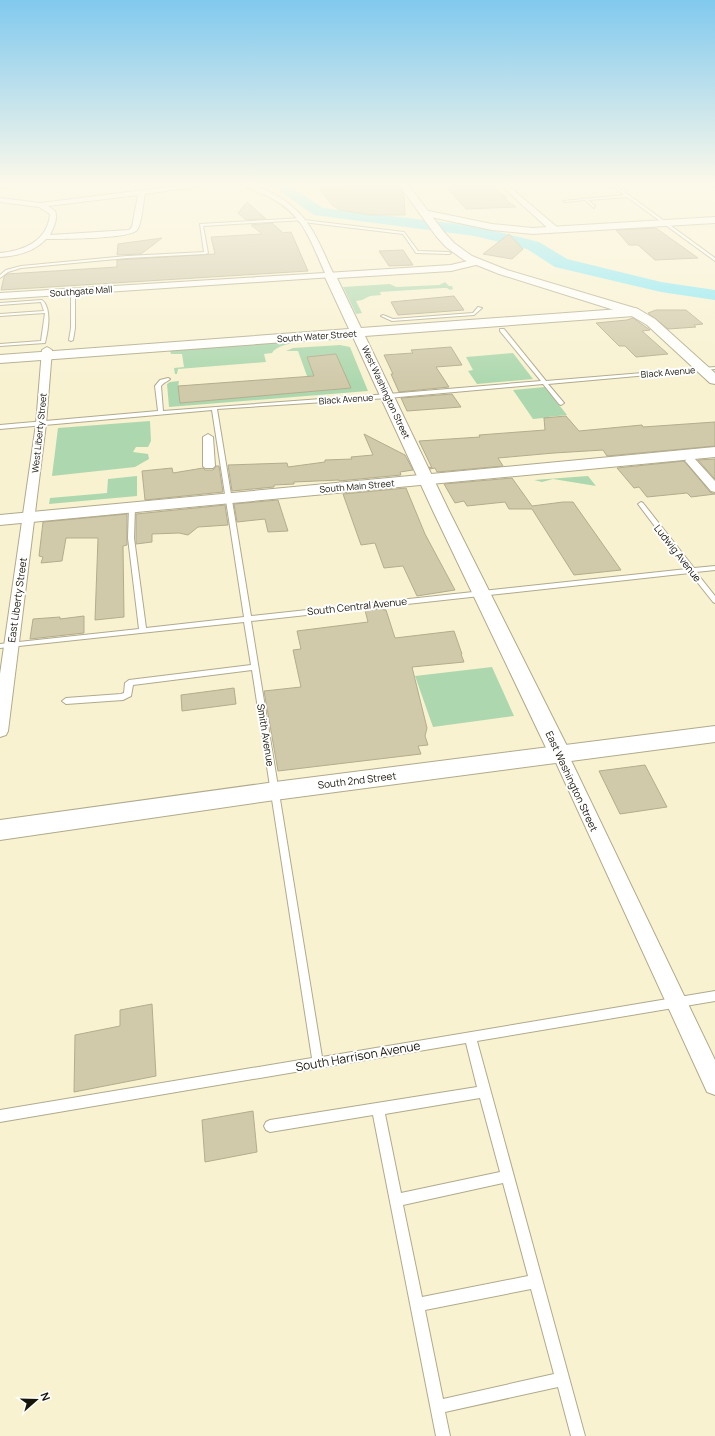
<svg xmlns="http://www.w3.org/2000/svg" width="715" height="1436" viewBox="0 0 715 1436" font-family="Manrope,sans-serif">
	<rect width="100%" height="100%" fill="#f8f2d1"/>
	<path fill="#add8af" d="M445,282L449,286H452L453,289L450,290L447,288H442L380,292L381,295L370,296L362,300L356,301L362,313L356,314L343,287L390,284L396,287L439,285Z
		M341,336L342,340C326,341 280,339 272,353L264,354L266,362L178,369L177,374H175L174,368L184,367L182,354H171L170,350Z
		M340,345L350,347L368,391L169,407L167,384L170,382L179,381L178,387L180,403L350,388L336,355L307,357L314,376H307L298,351H286L293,348Z
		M513,353L533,379L477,384L468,371L473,370L466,357Z
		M545,387L567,415L548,417L550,422H547L543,418L533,419L513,390Z
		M150,421L151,441L148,447H136L133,452L148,454L149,459L135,467L52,476L58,428Z
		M137,476V496L49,504L50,498L107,493L108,479Z
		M588,476L596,486L553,479L542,482L534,480Z
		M492,667L514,716L433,727L415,676Z"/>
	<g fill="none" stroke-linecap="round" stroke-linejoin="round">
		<path fill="#87e8f8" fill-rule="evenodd" d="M267,182H284L323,208L475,226L539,242L567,259L661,282L715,290V300L661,292L555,267L527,249L475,236L314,215Z"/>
	</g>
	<path fill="#d0c9aa" stroke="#b3ad8e" d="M442,182H487L507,198H503L516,207L466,209Z
		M397,184L404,195L405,215H372L340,210L332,205L319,188Z
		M247,202L266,219L246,220L238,213Z
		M272,223L283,233L291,232L308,271L1,290L4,277L7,274L117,267V260L215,254L211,237L262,234L251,225Z
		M656,228L698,258L655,260L638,245H629L616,230Z
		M509,234L523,249L512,259L483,254Z
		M162,238L141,254L117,255L118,244Z
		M403,250L413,265L389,266L379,251Z
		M454,296L464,310L398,315L391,302Z
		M656,310H686L703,324L694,325L696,327L668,329L648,313Z
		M633,318L650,330L642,331L668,354L636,357L625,346H619L596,323L627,320Z
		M451,347L462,365L436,367L449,387L399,392L391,374H393L384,355L413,353L411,350Z
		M336,354L351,388L180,403L178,386L314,376L307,357Z
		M452,394L461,407L407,411L401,398Z
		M566,416L579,431L642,425L643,427L715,422V446L607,456L603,450L554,453L498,458L503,466L437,472L435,468L430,469L429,467L432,468L419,441L480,437L479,435L545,430L544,418Z
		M364,434L405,455L413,470L400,472L401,475L339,481V480L294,482V484L274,485V487L232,491L228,465L287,463L288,467L325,462V460L352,459L351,457L373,455Z
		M715,459V479L698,460Z
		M684,461L710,492L715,494L691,497L687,493L647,497L639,487L634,488L617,468Z
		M216,466H219L223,492L145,500L142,471L172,468L173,473L203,468L205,470H213Z
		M512,478L532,506L563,502H573L621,570L574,575L532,509H509L505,502L467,506L464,501L455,503L444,484Z
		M406,488L425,534L455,590L417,596L403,566L384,568L375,543L361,545L343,494Z
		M278,500L288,531L268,532L265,519L237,522L234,504Z
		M225,505L228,525L198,527L188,535L179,533L152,534V542L136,544V514Z
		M127,514V545L123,546L124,617L95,620L98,538H66L62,561L41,563L43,557L39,556L43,522Z
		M378,609L386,610L395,638L454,631L462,654H461L464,662L412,667L427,728L425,736L428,745L418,746L421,754L278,771L264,691L301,687L293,650L301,649L297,631L368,622L365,610Z
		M84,616V633L30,639L33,619L60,617V619Z
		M234,688L236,704L182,711L181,695Z
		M645,765L667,807L620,814L599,771Z
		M152,1004L156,1076L74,1092L75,1035L120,1026V1010Z
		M253,1111L257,1152L205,1162L202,1120Z"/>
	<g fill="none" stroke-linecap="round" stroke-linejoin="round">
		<defs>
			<path id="lane" d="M611,182L715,258V261L627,197L588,200L595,206L594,208L585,200L565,202L563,201L624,195L607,182Z
				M302,218L303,220L203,226L208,253L206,254L127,258L21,268L8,272L0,278V275L6,270L21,266L127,256L204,252L200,224Z
				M304,220L404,232L418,251L449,252L451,253L449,254L416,253L403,234L303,222Z
				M73,290L75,291V328L73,340L71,341L69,340L71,328V291Z
				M42,300C52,308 48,331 45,343L0,346V344L41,341L45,313L0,316V314L44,311L41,302L0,305V303Z
				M478,307L482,308L474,315L392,321L381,316L383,315L393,319L473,313Z
				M500,329H504L546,381L715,367V369L548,384L564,403L561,405L559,404L543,384L388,398L217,409L251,616L687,569L638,504L641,502L643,503L694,568L715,566V570L696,572L715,596V603L713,602L690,573L251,621L322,1057L715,991V1001L477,1041L585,1436H571L558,1387L445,1412L450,1436H436L373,1115L270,1132L266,1130L264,1126L266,1122L270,1120L477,1087L466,1043L0,1122V1110L312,1058L252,670L133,685L131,696L123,700L66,704L62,701L66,698L121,694L124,693L125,683L129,680L251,665L244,622L0,648V644L139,629L128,538L129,507L132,505L135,507L134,538L146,628L244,617L212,410L0,429V425L158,411L155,386L160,380L168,378L170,379C167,382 164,382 161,386L163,411L388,394L541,381L500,331ZM480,1098L500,1172L401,1193L385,1114ZM503,1183L528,1276L422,1297L403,1205ZM531,1289L554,1374L443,1399L425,1310Z"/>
			<path id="street" d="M14,182H35L0,188V184Z
				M207,182H228L145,194C143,202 142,224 137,230C130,239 61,239 46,239C34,252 17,256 0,257V253C23,251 48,241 50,214L39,207L0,202V198L41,203ZM138,195L132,227L129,230L50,235C54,227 58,219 55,211L48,206Z
				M239,182C250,182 259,187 268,191C309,211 316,237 334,275L333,277L0,299V293L325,273C311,242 304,216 273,199C262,193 249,189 239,182Z
				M497,182H504L558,228V232H552Z
				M47,347L52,350L46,424L8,731L6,735L0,737V674L36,424L42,350Z
				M208,434L213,437L215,466L213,468H205L203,466V437Z
				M691,458L695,459L715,481V492L711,491L687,463L685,461L687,459Z
				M560,748L566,750L568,754L715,1060V1095L707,1092L552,754L554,750Z"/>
			<path id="secondary" d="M424,210L492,224L532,228L715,217V223L532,234L492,230L421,215L419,213Z
				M476,259L480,260L481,262L480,264L451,271L337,278L361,328L634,308L638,309L640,312L638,315L634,316L365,336L449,511L571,754L568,760L560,762L552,760L549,754L433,511L353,337L0,363V355L349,329L324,275L326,273L451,265Z"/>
			<path id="primary" d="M715,447V457L0,525V515Z
				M715,726V742L275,800L0,840V820L275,782Z"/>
			<path id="highway" d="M397,182H406L444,232L454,243L472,256L507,270L638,309L655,319L715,373V384L710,383L647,325L630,315L499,274L464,260L446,247L436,236Z
				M709,182H715V187Z"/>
		</defs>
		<use href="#lane" stroke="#b0aa8b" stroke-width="2"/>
		<use href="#street" stroke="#b0aa8b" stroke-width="2"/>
		<use href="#secondary" stroke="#b0aa8b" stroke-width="2"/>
		<use href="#primary" stroke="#b0aa8b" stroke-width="2"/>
		<use href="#highway" stroke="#b0aa8b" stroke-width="2"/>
		<use href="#lane" fill="#fff" fill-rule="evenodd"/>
		<use href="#street" fill="#fff" fill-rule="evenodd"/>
		<use href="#secondary" fill="#fff" fill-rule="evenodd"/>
		<use href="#primary" fill="#fff" fill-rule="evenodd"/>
		<use href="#highway" fill="#fff" fill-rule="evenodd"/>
	</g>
	<linearGradient id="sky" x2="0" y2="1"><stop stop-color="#81c9ee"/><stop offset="0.48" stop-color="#fcf9ea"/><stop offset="1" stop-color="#fcf9ea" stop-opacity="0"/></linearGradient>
	<rect width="715" height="383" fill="url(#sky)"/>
	<g text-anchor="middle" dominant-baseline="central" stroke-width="4" stroke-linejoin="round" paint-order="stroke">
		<g font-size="9" fill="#171409" stroke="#fefefe">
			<text transform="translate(81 291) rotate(-4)">Southgate Mall</text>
			<text transform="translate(317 336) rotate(-4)">South Water Street</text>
			<text transform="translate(668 372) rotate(-5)">Black Avenue</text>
			<text transform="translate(386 392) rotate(65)">West Washington Street</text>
			<text transform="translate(346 399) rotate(-4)">Black Avenue</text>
			<text transform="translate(39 433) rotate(-84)">West Liberty Street</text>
			<text transform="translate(357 486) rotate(-5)">South Main Street</text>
		</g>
		<g font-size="10" fill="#171409" stroke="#fefefe">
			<text transform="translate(678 553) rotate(52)">Ludwig Avenue</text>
			<text transform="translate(17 600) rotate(-82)">East Liberty Street</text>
			<text transform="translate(357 606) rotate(-6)">South Central Avenue</text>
			<text transform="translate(266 735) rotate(81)">Smith Avenue</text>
			<text transform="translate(357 780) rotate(-7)">South 2nd Street</text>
			<text transform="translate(572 781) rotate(65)">East Washington Street</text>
		</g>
		<g font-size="12" fill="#171409" stroke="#fefefe">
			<text transform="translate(358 1056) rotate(-10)">South Harrison Avenue</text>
		</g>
	</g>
	<g transform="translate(36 1400) rotate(70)" stroke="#fefefe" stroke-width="3" paint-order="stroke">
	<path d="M0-3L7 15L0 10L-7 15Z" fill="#171409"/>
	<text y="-6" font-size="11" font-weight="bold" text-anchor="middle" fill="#171409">N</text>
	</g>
</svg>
